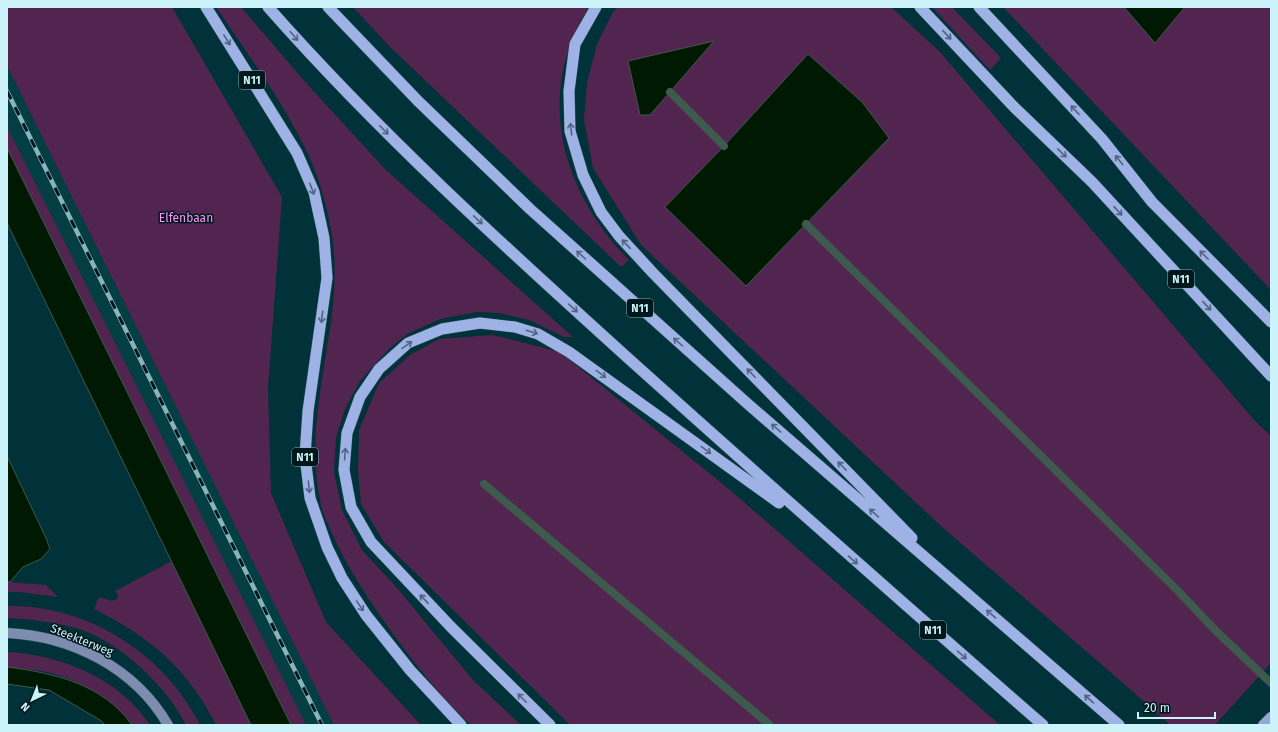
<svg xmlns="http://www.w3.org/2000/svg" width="1278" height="732" viewBox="0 0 1278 732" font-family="'Fira Sans',sans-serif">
	<rect width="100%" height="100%" fill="#013239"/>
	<path fill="#033e45" d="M7,66L334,725H306L7,127Z"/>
	<path fill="#512550" d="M7,7H172L282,197L268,388L271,493L326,622L421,725H334L7,66Z
		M216,7H241L307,84L386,170L573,337H564L529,320L499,313L477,312L440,319L407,334L388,350L360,381L345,409L336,438L334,472L342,510L362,550L398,589L473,680L521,725H471C446,703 425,676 405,650C379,615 355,581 336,542C331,530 324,518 321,505C314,474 314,440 318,409C324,353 340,299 333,242C328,209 319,175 304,146C280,97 246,52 216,7Z
		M353,7H589C534,93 561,191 629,260L621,267L389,46Z
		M618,7H891L940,52L1254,420L1271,436V663L1215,725H1170L1131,690L942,527L641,245L593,168L584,120L587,83L597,44L613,12Z
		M932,7H952L1001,58L990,70Z
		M1003,7H1124L1155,42L1185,7H1271V290Z
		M7,127L306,725H291L7,148Z
		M493,335L560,352L730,490L1000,725H570L384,542L361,504L358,471L359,430L379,383L410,355L439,339Z
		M172,561L251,725H216C188,669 150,637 94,609L99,597L112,601L117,599L118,595L115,591Z
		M7,582L46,585L58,597L19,592H7Z
		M7,606C87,604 165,654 200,725H186C166,685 119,641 76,628C54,622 30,619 7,618Z
		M7,652C61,655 119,678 150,725H132C113,698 79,680 47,672C34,669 20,669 7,667Z"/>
	<path fill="#001903" stroke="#3d5a4d" d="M1124,7H1185L1155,43Z
		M714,41L650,115H640L628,61Z
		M808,54L862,102L889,138L746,286L665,207L724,146Z
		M7,148L291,725H251L7,223Z
		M7,456L46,538L50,549L41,559L23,567L10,582H7Z
		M7,667C54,673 103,684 132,725H105L100,720L49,690L7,684Z"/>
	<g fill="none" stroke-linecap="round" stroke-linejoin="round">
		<path stroke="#3d5a4d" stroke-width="8" d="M670,92L724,146
			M806,224L1179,592L1215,630L1271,683
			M484,484L770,725"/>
		<defs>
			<path id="secondary" d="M7,633C72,636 135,668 168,725"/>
			<path id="primary" d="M1263,725L1271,717"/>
			<path id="trunk" d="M206,7L297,153L314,192L324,238L327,278L308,411L305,456L310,498L327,547L342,578L366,615L410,670L461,725
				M268,7C379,133 504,246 629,359C766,482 904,604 1043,725
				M328,7L418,101L530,209L749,405L1119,725
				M596,7L575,44L569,91L570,131L583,175L601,212L619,236L653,273L912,538
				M920,7L1014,107L1092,182L1271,376
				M979,7L1102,139L1152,202L1271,322
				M550,725L451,627L371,542L351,507L344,470L347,433L360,397L379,369L408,343L442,329L480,323L515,327L538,334L569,352L779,503"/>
		</defs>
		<use href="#secondary" stroke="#215158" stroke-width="11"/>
		<use href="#primary" stroke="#215158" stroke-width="11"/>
		<use href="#trunk" stroke="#215158" stroke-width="12"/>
		<use href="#secondary" stroke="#7e8caf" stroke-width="10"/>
		<use href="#primary" stroke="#94a6d4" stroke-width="10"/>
		<use href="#trunk" stroke="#9eb2e5" stroke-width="11"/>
		<defs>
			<path id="rail" d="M7,91L322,725"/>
		</defs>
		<use href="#rail" stroke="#8ab4ba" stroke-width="4.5"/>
		<use href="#rail" stroke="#00181c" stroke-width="3" stroke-dasharray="9" stroke-linecap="butt"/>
	</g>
	<defs><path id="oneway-shaft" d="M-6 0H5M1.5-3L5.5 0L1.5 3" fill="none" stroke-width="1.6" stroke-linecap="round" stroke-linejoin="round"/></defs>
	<g stroke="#4f6580">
		<use href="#oneway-shaft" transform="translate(947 35) rotate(47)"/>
		<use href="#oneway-shaft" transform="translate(294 36) rotate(49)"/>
		<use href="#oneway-shaft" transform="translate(227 40) rotate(58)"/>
		<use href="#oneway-shaft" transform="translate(1075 110) rotate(-133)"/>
		<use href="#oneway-shaft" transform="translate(571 129) rotate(-97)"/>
		<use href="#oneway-shaft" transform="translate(384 130) rotate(45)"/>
		<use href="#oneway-shaft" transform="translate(1062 153) rotate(44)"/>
		<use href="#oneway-shaft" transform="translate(1119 160) rotate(-129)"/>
		<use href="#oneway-shaft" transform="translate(312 189) rotate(69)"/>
		<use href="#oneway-shaft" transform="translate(1118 211) rotate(47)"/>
		<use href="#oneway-shaft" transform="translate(478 220) rotate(43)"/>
		<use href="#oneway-shaft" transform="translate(626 244) rotate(-133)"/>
		<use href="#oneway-shaft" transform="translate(581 255) rotate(-138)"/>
		<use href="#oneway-shaft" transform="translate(1204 255) rotate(-135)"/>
		<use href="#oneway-shaft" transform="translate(1207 306) rotate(47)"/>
		<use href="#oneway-shaft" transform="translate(573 308) rotate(42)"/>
		<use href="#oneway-shaft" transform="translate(322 317) rotate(97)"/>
		<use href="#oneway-shaft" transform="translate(532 332) rotate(17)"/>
		<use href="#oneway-shaft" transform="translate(678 342) rotate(-138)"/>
		<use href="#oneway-shaft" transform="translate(407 345) rotate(-35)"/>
		<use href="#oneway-shaft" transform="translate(751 373) rotate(-134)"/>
		<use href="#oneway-shaft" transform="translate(601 374) rotate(36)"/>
		<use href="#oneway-shaft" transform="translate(776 428) rotate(-139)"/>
		<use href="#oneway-shaft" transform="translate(706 450) rotate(36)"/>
		<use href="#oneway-shaft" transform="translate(345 454) rotate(-86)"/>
		<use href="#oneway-shaft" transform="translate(842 466) rotate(-134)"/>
		<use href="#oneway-shaft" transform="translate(309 487) rotate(83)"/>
		<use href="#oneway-shaft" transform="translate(874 513) rotate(-139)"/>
		<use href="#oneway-shaft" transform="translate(853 560) rotate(41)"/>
		<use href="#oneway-shaft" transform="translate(424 599) rotate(-133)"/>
		<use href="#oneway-shaft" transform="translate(360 606) rotate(56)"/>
		<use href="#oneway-shaft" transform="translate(991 614) rotate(-139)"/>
		<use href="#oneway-shaft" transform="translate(962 655) rotate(41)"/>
		<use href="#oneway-shaft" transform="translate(522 698) rotate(-135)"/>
		<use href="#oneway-shaft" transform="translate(1089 699) rotate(-139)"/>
	</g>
	<g text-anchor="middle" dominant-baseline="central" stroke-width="3" stroke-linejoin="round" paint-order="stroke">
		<g fill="#00181c" stroke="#8fb1b7" stroke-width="1">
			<rect x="239" y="71" width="26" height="18" rx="3"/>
			<rect x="1168" y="270" width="26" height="18" rx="3"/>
			<rect x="627" y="299" width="26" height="18" rx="3"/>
			<rect x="292" y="448" width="26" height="18" rx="3"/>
			<rect x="920" y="621" width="26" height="18" rx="3"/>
		</g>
		<g font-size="11" font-weight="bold" fill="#ccf3f9">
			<text x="252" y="80">N11</text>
			<text x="1181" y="279">N11</text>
			<text x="640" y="308">N11</text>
			<text x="305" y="457">N11</text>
			<text x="933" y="630">N11</text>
		</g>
		<g font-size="12" fill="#ff95fc" stroke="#00181c">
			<text x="186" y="218">Elfenbaan</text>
		</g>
		<g font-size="12" fill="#ccf3f9" stroke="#00181c">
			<text transform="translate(82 640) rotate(22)">Steekterweg</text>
		</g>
	</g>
	<rect width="1278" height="732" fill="none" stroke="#ccf3f9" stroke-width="16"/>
	<g transform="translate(32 700) rotate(223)" stroke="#00181c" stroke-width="3" paint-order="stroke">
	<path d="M0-3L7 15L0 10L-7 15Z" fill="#ccf3f9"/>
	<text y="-6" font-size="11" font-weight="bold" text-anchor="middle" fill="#ccf3f9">N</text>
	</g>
	<path d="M1138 712v6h77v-6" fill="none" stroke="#ccf3f9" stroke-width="2"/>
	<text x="1144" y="712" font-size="12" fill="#ccf3f9" stroke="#00181c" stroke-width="3" paint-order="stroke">20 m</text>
</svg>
